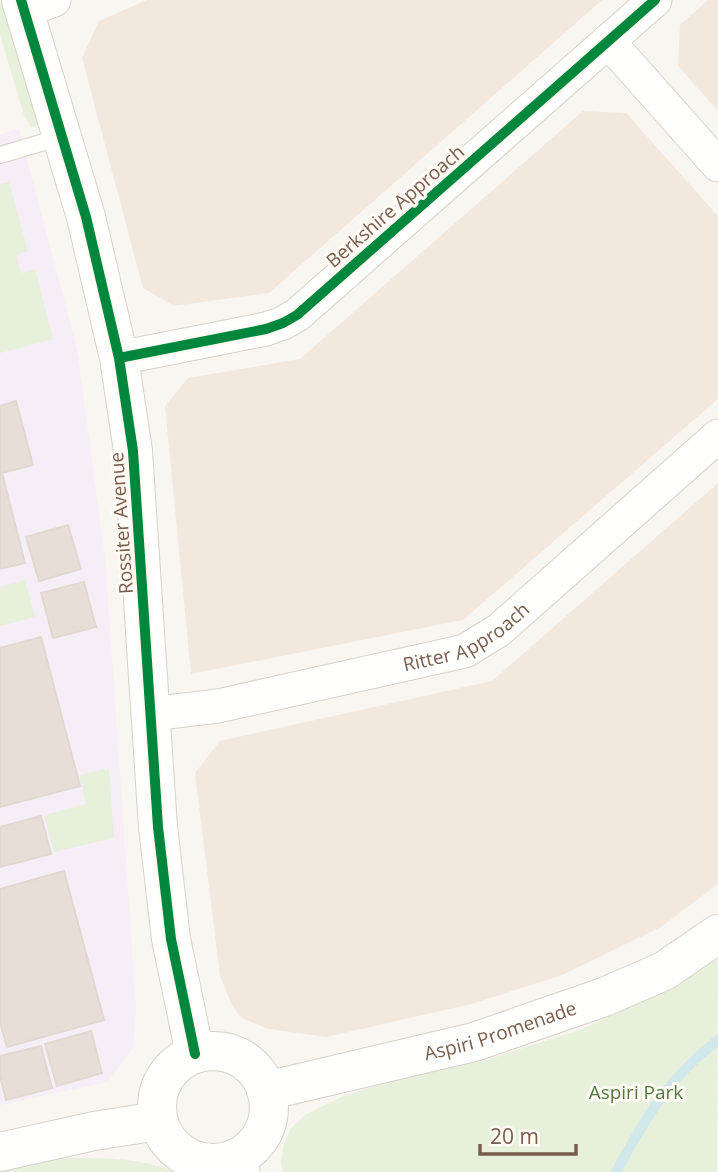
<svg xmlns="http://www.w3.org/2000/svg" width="718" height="1172" viewBox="0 0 718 1172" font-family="'Open Sans',sans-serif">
	<rect width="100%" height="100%" fill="#f9f5f0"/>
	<path fill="#f2e8de" d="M147,0H602L269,293L174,306L143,288L82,58L99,21Z
		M708,0H718V111L678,66L680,25Z
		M583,111L626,113L718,216V399L463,620L191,674L165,406L188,378L300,359Z
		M718,483V884L661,927L560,976L471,1004L326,1037L269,1029L241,1018L232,1005L220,976L195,773L220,741L492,681Z"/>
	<path fill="#f6eef6" d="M19,129L77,349L105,558L136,1008L133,1047L108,1082L0,1105V134Z"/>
	<path fill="#e7f0db" d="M0,0L10,28L38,124L34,127H31L24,115L0,35Z
		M9,182L28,251L16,255L21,273L35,269L53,339L0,353V184Z
		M25,580L35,617L0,626V587Z
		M109,768L114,838L54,852L44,815L86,804L79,775Z
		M718,958L717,1172H283L281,1162L284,1144L291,1128L305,1115L341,1097L391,1081L489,1059L582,1029L683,983Z
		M66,1158C106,1158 137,1157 175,1172H0V1168Z"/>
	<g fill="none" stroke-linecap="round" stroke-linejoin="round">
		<path stroke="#d0e8ea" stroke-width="10" d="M616,1172C646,1117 668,1079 718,1040"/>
	</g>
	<path fill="#e6ded7" stroke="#e2d8d2" stroke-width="2" d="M16,401L33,465L2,473L25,563L0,569V406Z
		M68,525L81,569L39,581L26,537Z
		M84,582L96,627L53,638L41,593Z
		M41,637L80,786L0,807V648Z
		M41,816L51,854L0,867V827Z
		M64,871L104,1020L7,1047L0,1022V889Z
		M91,1031L102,1073L57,1086L45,1044Z
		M41,1046L52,1088L6,1100L0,1076V1056Z"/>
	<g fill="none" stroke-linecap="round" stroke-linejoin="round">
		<defs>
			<path id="service" d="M0,155L61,137"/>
			<g id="minor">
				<path d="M25,11L54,0"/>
				<path d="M608,41L718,165"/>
				<path d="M119,358L266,329L283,323L297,315L655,0"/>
				<path id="s1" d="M151,714L218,706L465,651L499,630L718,436"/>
				<path d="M236,1158L243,1172"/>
			</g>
			<g id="tertiary">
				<path d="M21,0L86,217L119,358L133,451L158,827L171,939L195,1054"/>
				<circle cx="213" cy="1107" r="56"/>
				<path id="s2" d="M266,1091L474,1042L604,997L664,971L718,934"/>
				<path d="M0,1152L94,1131L158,1121"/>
			</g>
		</defs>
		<use href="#service" stroke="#d7d1cb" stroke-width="18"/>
		<use href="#minor" stroke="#d7d1cb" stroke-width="35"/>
		<use href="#tertiary" stroke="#d7d1cb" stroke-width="40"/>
		<use href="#service" stroke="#fefefd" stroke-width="16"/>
		<use href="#minor" stroke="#fefefd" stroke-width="33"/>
		<use href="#tertiary" stroke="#fefefd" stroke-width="38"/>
		<defs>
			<path id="cycleway" d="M21,0L86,217L119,358L133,451L158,827L171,939L195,1054
				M119,358L266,329L283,323L297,315L655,0"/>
		</defs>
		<use href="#cycleway" stroke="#fffaf3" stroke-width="15"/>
		<use href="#cycleway" stroke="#00873e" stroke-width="10"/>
	</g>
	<g text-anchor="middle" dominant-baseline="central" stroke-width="6" stroke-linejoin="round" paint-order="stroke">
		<g font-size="19" fill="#7a5c4d" stroke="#fffaf3">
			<text transform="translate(395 206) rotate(-41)">Berkshire Approach</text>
			<text transform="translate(121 523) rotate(-94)">Rossiter Avenue</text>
			<text stroke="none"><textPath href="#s1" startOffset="327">Ritter Approach</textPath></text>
			<text stroke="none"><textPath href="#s2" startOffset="242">Aspiri Promenade</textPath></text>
		</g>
		<g font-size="19" fill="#537a41" stroke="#fffaf3">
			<text x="636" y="1092">Aspiri Park</text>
		</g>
	</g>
	<path d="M480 1144v10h96v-10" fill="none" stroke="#7a5c4d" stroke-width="3.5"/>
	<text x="490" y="1144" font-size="21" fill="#7a5c4d" stroke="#fffaf3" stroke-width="5" paint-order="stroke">20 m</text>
</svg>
